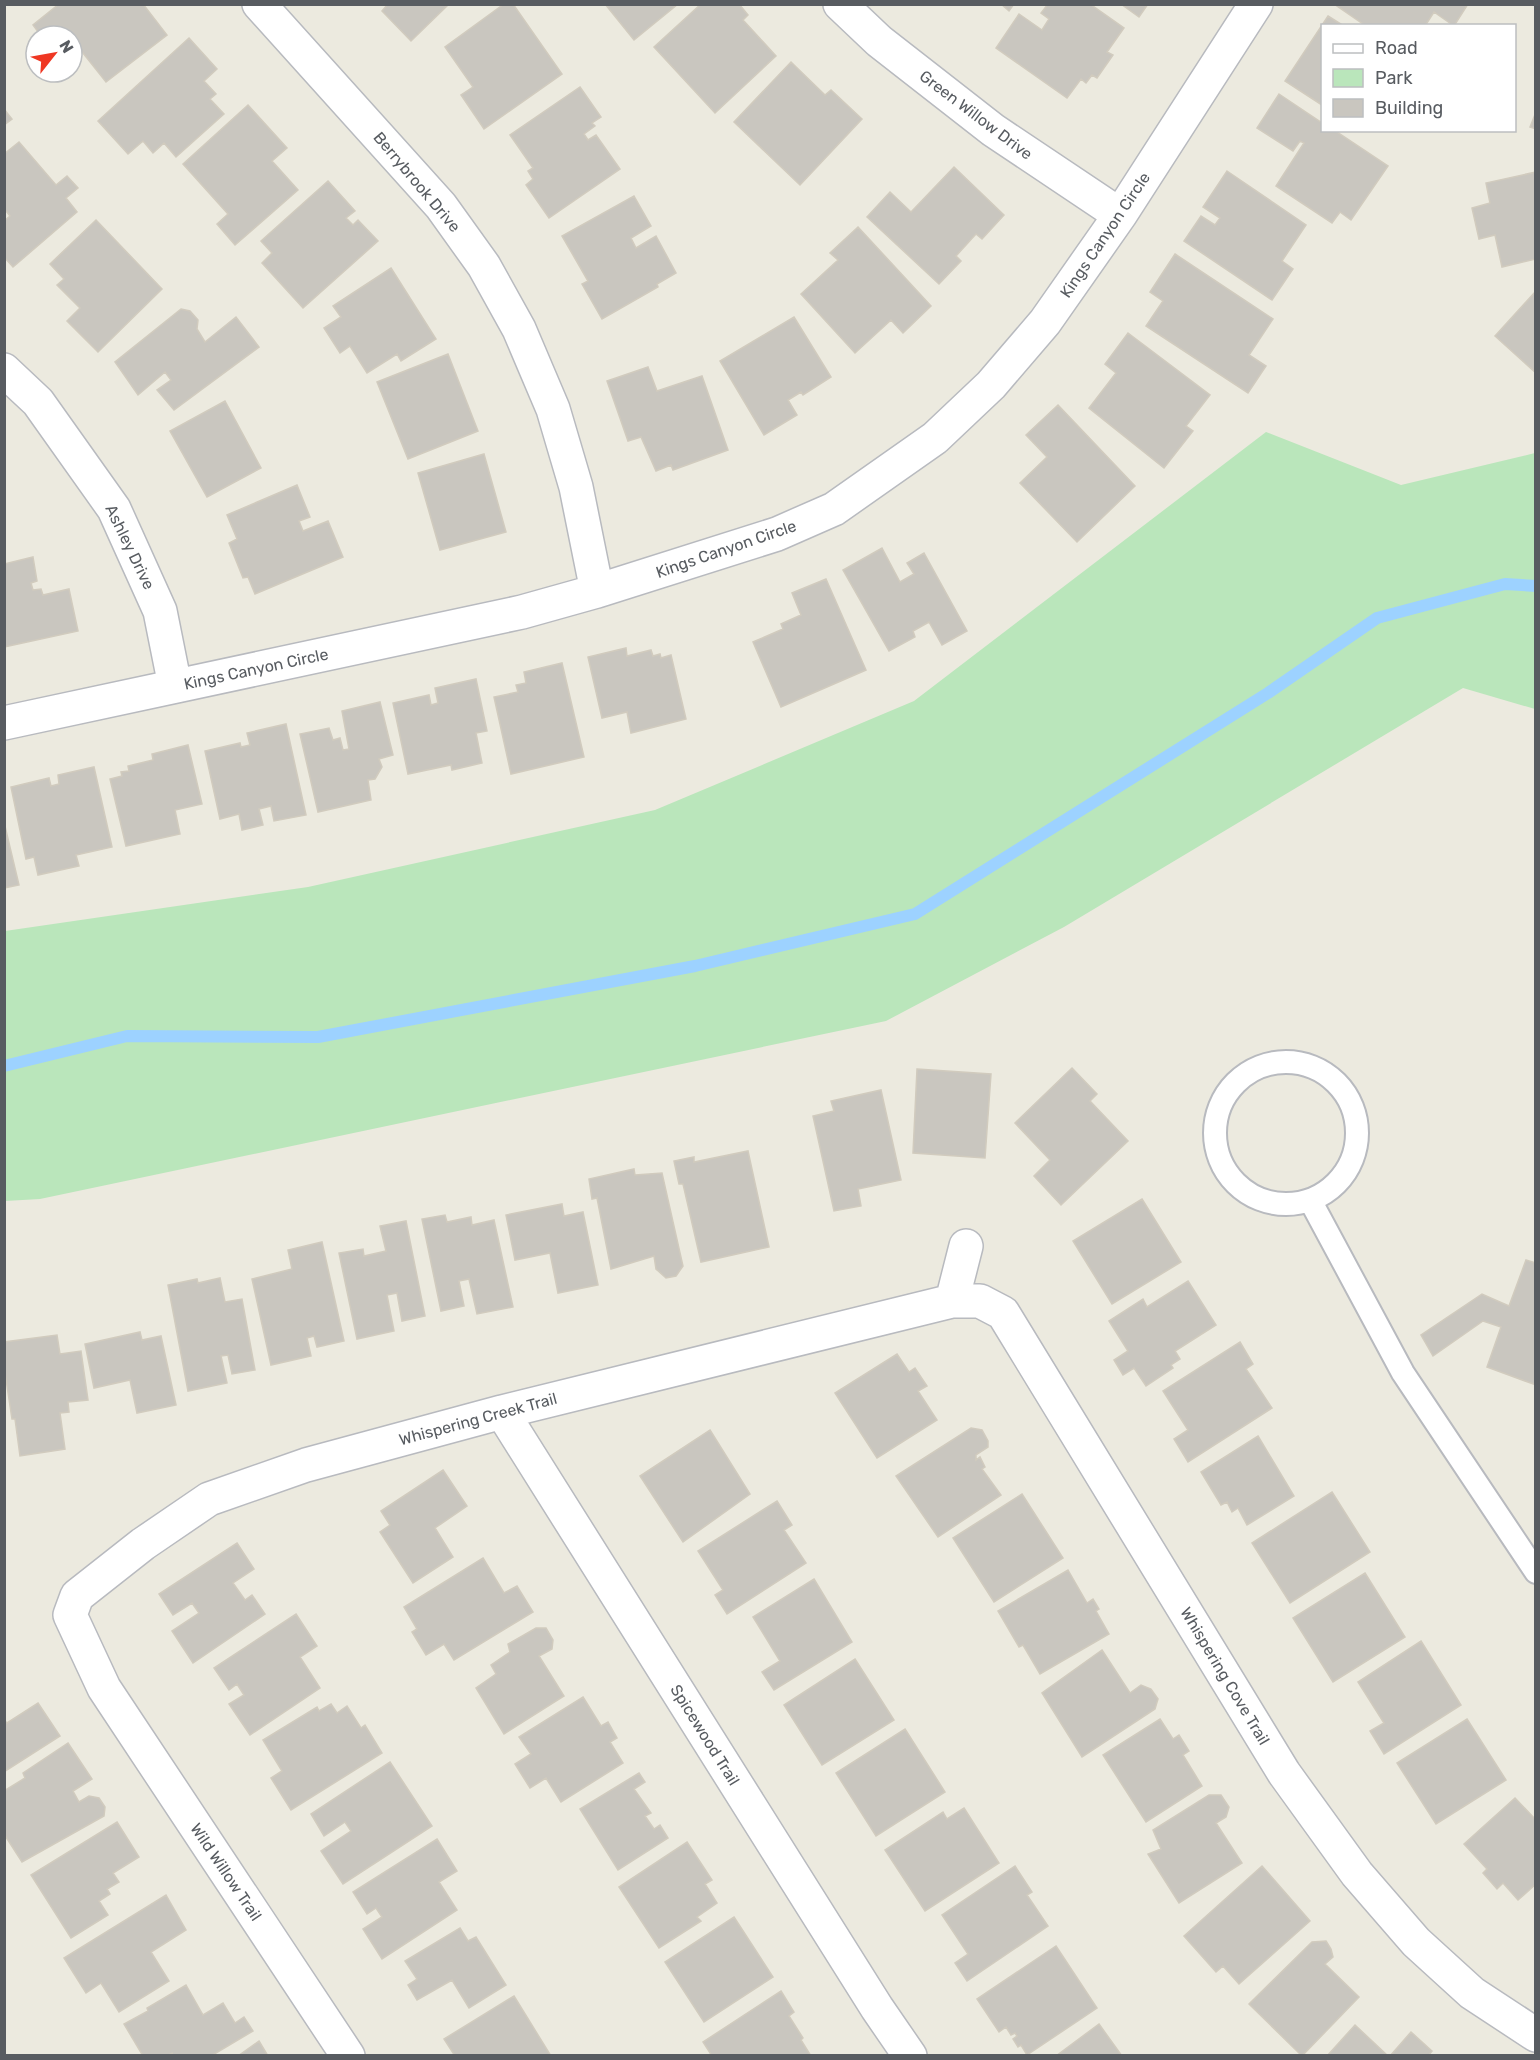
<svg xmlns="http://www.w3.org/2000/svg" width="1540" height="2060" viewBox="0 0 1540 2060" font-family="Rubik,sans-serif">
	<rect width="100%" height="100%" fill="#eceadf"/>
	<path fill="#bae6bb" d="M1266,432L1401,485L1535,453V709L1463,688L1064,927L886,1021L40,1199L5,1201V931L308,887L655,810L914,701Z"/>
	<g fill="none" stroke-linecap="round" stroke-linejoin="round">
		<path stroke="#9dd2ff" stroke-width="12" d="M4,1066L127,1036L318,1037L695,966L915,914L1268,693L1377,618L1505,584L1536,586"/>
	</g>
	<path fill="#c9c6bf" stroke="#d1cbbe" stroke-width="1.5" d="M59,4H143L167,35L106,82L75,43L72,46V36H41L33,25Z
		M388,4H449L411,41L382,11Z
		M504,4H513L562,74L484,129L461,95L473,87L445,47Z
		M605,4H678L634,40Z
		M701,4H739L748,15L743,20L776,56L715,113L654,47Z
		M1001,4H1014L1009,11Z
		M1048,4H1090L1124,28L1107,52L1113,55L1097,78L1092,75L1086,83L1081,79L1067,98L996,48L1019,14L1042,30L1049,19L1041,13Z
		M1121,4H1148L1139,17Z
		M1334,4H1468L1454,26L1434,12L1425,26H1366Z
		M1328,16L1344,26H1322V105L1285,81Z
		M189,38L217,69L204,81L216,94L210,99L224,114L176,157L164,143L153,153L143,141L128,154L98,121Z
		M791,62L825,95L831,90L862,119L800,185L734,122Z
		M580,87L601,117L592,123L595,126L584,134L588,140L596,135L620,169L549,218L526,185L533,179L528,171L533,168L510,135Z
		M1279,94L1322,123V130H1334L1388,166L1351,220L1340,212L1332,223L1276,186L1304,143L1300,141L1293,151L1257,128Z
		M248,105L287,148L272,161L298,190L235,245L217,224L228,214L183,164Z
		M4,109L12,119L4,125Z
		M1536,112V129L1530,127Z
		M19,142L56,185L67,176L78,188L66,198L77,212L13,267L4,257V221L10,216L6,211L4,212V154Z
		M954,167L1004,215L982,239L976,234L956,256L961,261L939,284L867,217L890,192L911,212Z
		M1227,171L1306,225L1282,261L1293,269L1272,300L1184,241L1201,216L1215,225L1220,218L1203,207Z
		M1536,172V259L1502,267L1495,235L1479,239L1472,208L1490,203L1486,183Z
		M328,181L355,211L346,218L353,225L358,220L378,241L303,308L262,263L272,253L261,241Z
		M634,196L651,226L631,238L636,248L656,236L676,273L657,284L658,287L602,319L582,284L588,281L562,236Z
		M96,220L162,289L98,352L67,321L80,308L57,285L64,279L50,264Z
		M858,227L931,306L903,333L891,320L855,353L801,294L838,260L830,253Z
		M1175,254L1273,319L1249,355L1266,366L1248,393L1146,326L1163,301L1150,292Z
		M391,268L436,339L401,361L397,354L367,373L350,346L340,353L324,328L341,317L333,306Z
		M1536,291V373L1495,336Z
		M181,309L190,311L198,320L197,329L205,342L236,317L259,347L174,410L157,390L171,380L165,372L138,395L115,362Z
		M794,317L831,377L803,395L801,392L788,400L797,415L764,435L720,361Z
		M1128,333L1210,395L1186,426L1193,431L1164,468L1089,408L1116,373L1105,364Z
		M448,354L478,431L408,459L377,382Z
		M648,367L657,391L702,376L728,450L673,470L671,465L656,471L641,437L628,441L607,381Z
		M225,401L261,468L207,497L170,431Z
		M1058,405L1135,486L1077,542L1020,483L1047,457L1026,435Z
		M484,454L506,532L440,550L418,473Z
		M297,485L310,517L299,521L303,531L328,521L343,557L255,594L248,577L243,578L229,543L237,539L227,515Z
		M882,548L900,582L914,574L907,563L924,553L967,631L942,645L929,622L913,631L915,637L889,651L843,570Z
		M33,557L37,581L31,583L33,590L41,589L43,595L69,589L78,631L4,647V564Z
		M826,579L866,670L781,707L753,642L783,629L781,624L801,615L792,593Z
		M626,648L627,656L651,650L653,656L660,654L661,658L671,655L686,719L631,733L627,712L602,718L588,657Z
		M562,663L584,757L511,774L494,697L518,692L516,685L526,683L524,672Z
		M476,679L487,731L476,733L482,763L452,770L451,765L408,774L393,703L429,695L431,705L438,703L435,688Z
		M380,702L393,755L379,759L382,767L375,779L368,780L371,800L318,812L300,734L329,728L333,740L340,738L343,750L349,749L342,711Z
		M286,724L306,815L274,821L271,806L259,809L263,825L242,830L239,814L220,819L205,751L240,743L241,747L250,745L247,733Z
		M188,745L202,804L175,810L180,834L126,846L110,779L122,776L121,772L129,771L128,766L153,760L152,754Z
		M94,767L112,847L76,855L79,866L38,875L34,857L26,859L11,787L49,778L51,786L59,784L58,775Z
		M4,822L19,885L4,888Z
		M1072,1068L1097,1094L1090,1101L1128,1141L1061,1205L1034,1176L1050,1160L1015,1123Z
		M917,1069L991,1074L985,1158L913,1153Z
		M881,1090L901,1180L858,1189L861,1206L834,1211L813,1116L834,1111L831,1101Z
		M748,1151L769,1247L701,1262L683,1184H679L674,1161L694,1157V1162Z
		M634,1169L635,1175L662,1173L683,1266L676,1276L666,1278L656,1269L654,1256L611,1269L597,1198L592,1199L589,1179Z
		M1142,1199L1181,1262L1112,1304L1073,1241Z
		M562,1204L564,1216L583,1212L598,1285L558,1293L550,1253L515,1260L506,1215Z
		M445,1215L447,1222L471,1217L472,1225L494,1220L513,1307L477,1314L469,1279L459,1281L464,1306L441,1311L422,1219Z
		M406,1221L425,1316L402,1321L397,1293L387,1295L394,1331L357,1339L339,1253L363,1249L364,1256L386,1251L380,1226Z
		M322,1242L344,1341L317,1347L314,1336L307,1338L311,1356L271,1365L252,1279L292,1269L288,1250Z
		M1526,1260L1536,1263V1385L1487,1367L1501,1327L1483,1321L1433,1356L1421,1335L1482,1294L1509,1306Z
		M220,1278L225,1302L242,1299L255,1370L232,1374L228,1355L221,1356L227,1383L188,1391L168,1285L197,1279L198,1283Z
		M1188,1281L1216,1325L1175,1351L1180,1359L1171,1365L1173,1368L1146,1386L1134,1368L1123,1375L1114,1360L1128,1351L1109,1321L1143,1299L1147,1307Z
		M140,1332L142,1340L161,1336L176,1405L137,1413L130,1380L94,1388L85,1344Z
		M57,1335L60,1354L81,1351L88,1400L68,1402L69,1412L60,1413L65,1449L20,1456L15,1419H12L4,1366V1342Z
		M1240,1342L1253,1364L1246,1369L1272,1408L1188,1462L1174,1439L1188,1430L1163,1391Z
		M897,1354L909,1372L915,1368L927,1386L918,1391L937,1420L877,1458L835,1393Z
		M971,1428L982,1430L988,1441V1447L976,1455V1460L980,1457L985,1467L982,1469L1001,1495L938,1537L896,1476Z
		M710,1430L750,1494L683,1542L640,1476Z
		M1258,1436L1294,1496L1247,1525L1238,1508L1232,1512L1227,1502L1221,1505L1201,1472Z
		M443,1470L467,1506L435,1528L453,1557L413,1583L380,1532L390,1525L381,1511Z
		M1332,1492L1370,1552L1290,1603L1252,1543Z
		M1022,1494L1063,1558L994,1602L953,1538Z
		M777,1501L792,1525L784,1530L806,1563L727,1614L715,1595L723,1590L698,1551Z
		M237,1543L254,1569L233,1583L245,1600L252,1595L265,1614L193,1663L172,1631L199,1613L192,1603L173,1615L159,1594Z
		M483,1558L504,1593L517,1586L533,1612L454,1660L444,1644L426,1655L412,1632L417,1629L404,1607Z
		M1068,1570L1087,1603L1093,1599L1099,1609L1096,1611L1109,1634L1040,1674L1023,1645L1019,1647L998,1611Z
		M1365,1573L1405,1637L1333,1682L1293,1618Z
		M814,1579L852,1642L774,1690L762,1672L780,1661L753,1617Z
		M296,1614L317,1646L300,1657L320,1688L250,1735L229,1704L244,1695L237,1684L229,1690L214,1668Z
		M536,1628H546L553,1640L552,1649L539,1656L564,1696L504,1734L476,1688L496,1674L491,1665L510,1652L508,1644Z
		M1421,1641L1461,1705L1384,1754L1370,1731L1384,1723L1358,1682Z
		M1102,1650L1130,1693L1141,1685L1151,1689L1158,1699L1155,1709L1082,1757L1042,1693Z
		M855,1659L894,1720L822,1765L784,1705Z
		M583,1697L601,1726L608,1722L617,1738L610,1742L623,1763L561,1802L546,1778L530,1788L515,1764L531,1754L519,1737Z
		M38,1703L60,1736L4,1772V1720L7,1723Z
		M331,1704L337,1713L347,1706L361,1728L365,1725L382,1753L291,1810L271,1778L282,1771L263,1740L317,1707L319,1711Z
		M1160,1719L1173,1739L1179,1735L1189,1751L1183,1755L1202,1786L1146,1822L1103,1755Z
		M1467,1719L1506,1780L1436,1824L1397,1763Z
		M905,1729L945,1792L876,1836L836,1773Z
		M68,1743L92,1779L73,1791L79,1802L89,1796L99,1798L105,1807L104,1816L22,1862L4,1834V1791L25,1778L23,1773Z
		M390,1762L432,1826L343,1884L321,1851L351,1831L345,1822L324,1836L311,1814Z
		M639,1773L645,1782L634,1789L651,1813L645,1816L654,1829L660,1825L668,1838L618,1870L580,1809Z
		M1209,1795H1221L1229,1807L1226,1817L1216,1823L1242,1863L1179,1903L1148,1854L1161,1849L1153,1830Z
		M1515,1798L1536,1820V1884L1518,1900L1503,1883L1497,1889L1483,1873L1487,1869L1464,1844Z
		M964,1808L999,1863L925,1911L885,1850L943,1812L947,1819Z
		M117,1822L139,1857L113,1873L119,1882L107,1889L110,1894L99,1901L108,1915L71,1938L31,1875Z
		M437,1839L457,1871L439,1882L457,1910L382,1959L363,1929L382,1917L376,1908L367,1914L353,1892Z
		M687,1842L712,1880L705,1884L717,1903L697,1917L701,1921L659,1948L619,1887Z
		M1015,1866L1032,1892L1027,1895L1048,1926L967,1981L955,1963L968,1954L942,1915Z
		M1262,1866L1310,1921L1239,1984L1223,1966L1216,1972L1184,1936Z
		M166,1895L186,1930L151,1952L169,1981L119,2012L101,1983L86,1993L64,1958Z
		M734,1917L773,1977L704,2022L665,1962Z
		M460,1928L468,1941L476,1937L506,1985L469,2008L452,1980L417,2000L408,1985L417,1979L405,1961Z
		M1326,1941L1331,1949L1333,1957L1325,1964L1359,1997L1302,2056L1249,2004L1312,1942Z
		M1056,1946L1097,2008L1027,2055L1021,2045L1018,2047L1013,2039L1017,2036L1015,2033L1011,2035L1006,2027L999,2032L977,1999Z
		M186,1985L203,2015L223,2003L235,2023L244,2017L253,2031L211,2056H173L172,2053L167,2056H143L124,2024L148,2011L147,2008Z
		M781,1991L794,2012L789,2016L803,2038L801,2040L811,2056H712L703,2042Z
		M514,1996L551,2056H455L444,2039Z
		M1099,2024L1122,2056H1056Z
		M1355,2025L1388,2056H1327Z
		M1411,2032L1432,2051L1428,2056H1390Z
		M259,2041L268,2056H238Z"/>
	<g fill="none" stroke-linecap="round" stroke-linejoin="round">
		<defs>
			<path id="lane" d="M1215 1133a71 71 0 1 1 142 0a71 71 0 1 1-142 0Z
				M1310,1200L1403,1373L1536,1572"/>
			<path id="street" d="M259,4L441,206L484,266L519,329L553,409L576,487L597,591
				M840,4L879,41L993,130L1120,215
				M4,370L38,402L114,509L160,611L175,686
				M4,723L522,612L597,591L777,534L834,509L935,438L991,385L1045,322L1120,215L1256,4
				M952,1301L966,1246
				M502,1412L877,2008L910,2056
				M348,2056L104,1688L70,1615L77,1596L143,1544L209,1499L306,1465L502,1412L952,1301H980L1003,1313L1284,1773L1357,1874L1416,1942L1472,1993L1536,2035"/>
		</defs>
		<use href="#lane" stroke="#b8babf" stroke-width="26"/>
		<use href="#street" stroke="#b8babf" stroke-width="36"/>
		<use href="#lane" stroke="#fff" stroke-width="22"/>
		<use href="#street" stroke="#fff" stroke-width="33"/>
	</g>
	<g text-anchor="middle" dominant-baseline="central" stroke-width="4.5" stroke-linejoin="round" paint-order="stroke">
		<g font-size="16" fill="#585c61" stroke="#fff">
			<text transform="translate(976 115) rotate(37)">Green Willow Drive</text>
			<text transform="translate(417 182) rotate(50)">Berrybrook Drive</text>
			<text transform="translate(1105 235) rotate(-56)">Kings Canyon Circle</text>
			<text transform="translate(130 547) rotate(64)">Ashley Drive</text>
			<text transform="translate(726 549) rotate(-19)">Kings Canyon Circle</text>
			<text transform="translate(256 669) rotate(-12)">Kings Canyon Circle</text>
			<text transform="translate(478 1419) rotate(-15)">Whispering Creek Trail</text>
			<text transform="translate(1225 1676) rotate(59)">Whispering Cove Trail</text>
			<text transform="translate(705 1735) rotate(58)">Spicewood Trail</text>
			<text transform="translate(226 1872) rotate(56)">Wild Willow Trail</text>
		</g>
	</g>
	<rect width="1540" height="2060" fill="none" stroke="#585c61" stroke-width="12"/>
	<rect x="1321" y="24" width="195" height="108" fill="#ffffff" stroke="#bcbec0" stroke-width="1.5"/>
	<rect x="1333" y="44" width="30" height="9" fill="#ffffff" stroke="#bcbec0" stroke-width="1.5"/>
	<text x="1375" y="54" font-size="18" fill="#585c61">Road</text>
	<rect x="1333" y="69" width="30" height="18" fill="#bae6bb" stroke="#bcbec0" stroke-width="1.5"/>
	<text x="1375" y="84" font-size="18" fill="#585c61">Park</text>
	<rect x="1333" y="99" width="30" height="18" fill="#c9c6bf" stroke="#bcbec0" stroke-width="1.5"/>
	<text x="1375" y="114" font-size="18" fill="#585c61">Building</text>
	<g transform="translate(54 54) rotate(59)"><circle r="28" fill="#ffffff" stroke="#bcbec0" stroke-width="1.5"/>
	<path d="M0-4.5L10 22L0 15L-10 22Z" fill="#ef3723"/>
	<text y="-9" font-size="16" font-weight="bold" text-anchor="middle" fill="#585c61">N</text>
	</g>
</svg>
